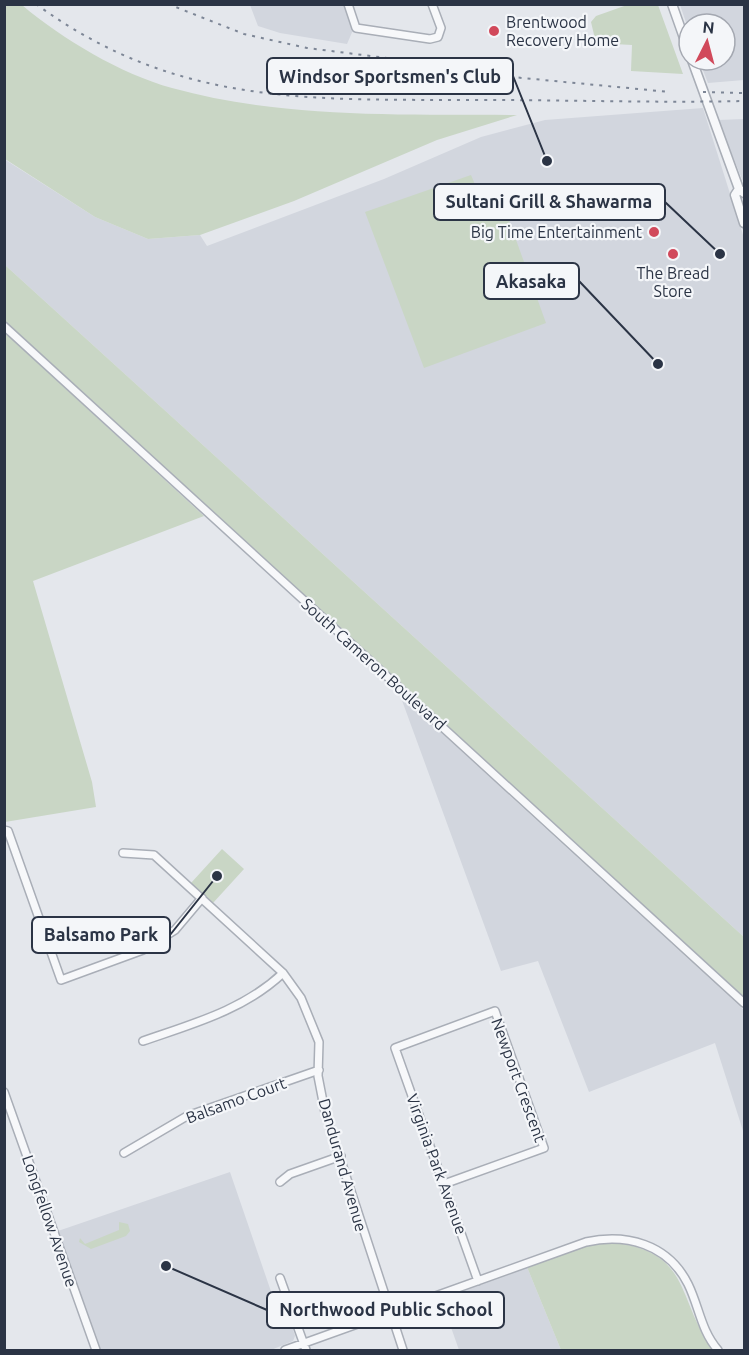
<svg xmlns="http://www.w3.org/2000/svg" width="749" height="1355" viewBox="0 0 749 1355" font-family="Ubuntu,sans-serif">
	<rect width="100%" height="100%" fill="#e4e7ec"/>
	<path fill="#d2d6de" d="M250,5H344L353,30L347,44L280,33L258,26Z
		M680,5H744V80L708,83L699,60H725V24H689V31Z
		M703,108L744,238V937L5,265L4,159L95,217L148,239L200,235L207,246L384,179L481,137L545,120Z
		M744,119V184L718,120Z
		M400,695L744,1010V1134L715,1043L589,1092L538,961L501,971Z
		M230,1172L276,1306L284,1301L295,1336L293,1341L271,1350H99L58,1231Z
		M527,1267L561,1350H459L441,1299Z"/>
	<path fill="#c9d6c5" d="M4,5H22C62,39 121,74 172,88C284,119 402,114 517,115L437,140L294,201L200,235L148,239L95,217L5,159Z
		M627,5H658L683,74L631,71L632,45L596,43L591,22L596,16Z
		M471,175L479,194L506,212L546,323L424,368L365,212Z
		M5,265L744,937V997L5,321Z
		M5,333L204,516L33,581L92,782L96,807L5,822Z
		M222,849L244,869L213,903L191,883Z
		M119,1222L128,1224L130,1231L126,1236L91,1249L79,1242L80,1238L85,1244L119,1230Z
		M606,1242C691,1249 675,1294 712,1350H561L527,1267L579,1248Z"/>
	<g fill="none" stroke-linecap="round" stroke-linejoin="round">
		<defs>
			<path id="minor" d="M348,4L356,28L430,39L438,37L441,28L432,4
				M4,326L744,1003
				M4,830L8,831L61,980L143,950L175,930L202,898
				M123,853L154,855L283,973L301,998L319,1042L318,1076L325,1112L403,1350
				M143,1041C192,1024 244,1010 283,973
				M4,1092L96,1350
				M124,1153L187,1116L319,1070
				M280,1182L290,1174L341,1156
				M444,1184L544,1148L495,1011L395,1048L478,1281
				M280,1278L306,1350
				M285,1350L586,1242C626,1233 668,1244 688,1284C699,1306 701,1331 718,1350"/>
			<path id="tertiary" d="M672,4L689,52
				M692,60L739,189L744,193
				M739,189L735,195L744,223"/>
		</defs>
		<use href="#minor" stroke="#a9aeb7" stroke-width="10"/>
		<use href="#tertiary" stroke="#a9aeb7" stroke-width="11"/>
		<use href="#minor" stroke="#f7f8fa" stroke-width="7"/>
		<use href="#tertiary" stroke="#f7f8fa" stroke-width="8"/>
		<path stroke="#7d8696" stroke-width="2" stroke-dasharray="3 6" stroke-linecap="butt" d="M36,4C179,109 317,99 485,100C571,100 658,103 744,101
			M168,4L244,34L307,48L434,64L491,75L670,92
			M703,92L744,93"/>
	</g>
	<g fill="#d1495b" stroke="#f4f6f9" stroke-width="2">
		<circle cx="494" cy="31" r="6"/>
		<circle cx="654" cy="232" r="6"/>
		<circle cx="673" cy="254" r="6"/>
	</g>
	<g text-anchor="middle" dominant-baseline="central" stroke-width="4.5" stroke-linejoin="round" paint-order="stroke">
		<g font-size="16" fill="#2b3445" stroke="#f4f6f9" text-anchor="start">
			<text x="506" y="22">Brentwood<tspan x="506" dy="18">Recovery Home</tspan></text>
			<text x="642" y="232" text-anchor="end">Big Time Entertainment</text>
			<text x="673" y="273" text-anchor="middle">The Bread<tspan x="673" dy="18">Store</tspan></text>
		</g>
		<g font-size="16" fill="#2b3445" stroke="#f4f6f9">
			<text transform="translate(374 664) rotate(42)">South Cameron Boulevard</text>
			<text transform="translate(519 1080) rotate(70)">Newport Crescent</text>
			<text transform="translate(236 1100) rotate(-20)">Balsamo Court</text>
			<text transform="translate(437 1164) rotate(70)">Virginia Park Avenue</text>
			<text transform="translate(343 1165) rotate(74)">Dandurand Avenue</text>
			<text transform="translate(50 1221) rotate(71)">Longfellow Avenue</text>
		</g>
	</g>
	<path fill="none" stroke="#2b3445" stroke-width="2" d="M547 161L513 76M720 254L665 202M658 364L579 281M217 876L170 935M166 1266L267 1310"/>
	<g fill="#2b3445" stroke="#f4f6f9" stroke-width="2">
		<circle cx="547" cy="161" r="6"/>
		<circle cx="720" cy="254" r="6"/>
		<circle cx="658" cy="364" r="6"/>
		<circle cx="217" cy="876" r="6"/>
		<circle cx="166" cy="1266" r="6"/>
	</g>
	<g fill="#f4f6f9" stroke="#2b3445" stroke-width="2">
		<rect x="267" y="58" width="246" height="36" rx="6"/>
		<rect x="434" y="184" width="231" height="36" rx="6"/>
		<rect x="484" y="263" width="95" height="36" rx="6"/>
		<rect x="32" y="917" width="138" height="36" rx="6"/>
		<rect x="267" y="1292" width="237" height="36" rx="6"/>
	</g>
	<g font-size="18" text-anchor="middle" font-weight="bold" fill="#2b3445">
		<text x="390" y="83">Windsor Sportsmen's Club</text>
		<text x="549" y="208">Sultani Grill &amp; Shawarma</text>
		<text x="531" y="288">Akasaka</text>
		<text x="101" y="941">Balsamo Park</text>
		<text x="386" y="1316">Northwood Public School</text>
	</g>
	<rect width="749" height="1355" fill="none" stroke="#2b3445" stroke-width="12"/>
	<g transform="translate(707 42) rotate(6)"><circle r="28" fill="#f4f6f9" stroke="#a4a8b1" stroke-width="1.5"/>
	<path d="M0-4.5L10 22L0 15L-10 22Z" fill="#d1495b"/>
	<text y="-9" font-size="16" font-weight="bold" text-anchor="middle" fill="#2b3445">N</text>
	</g>
</svg>
